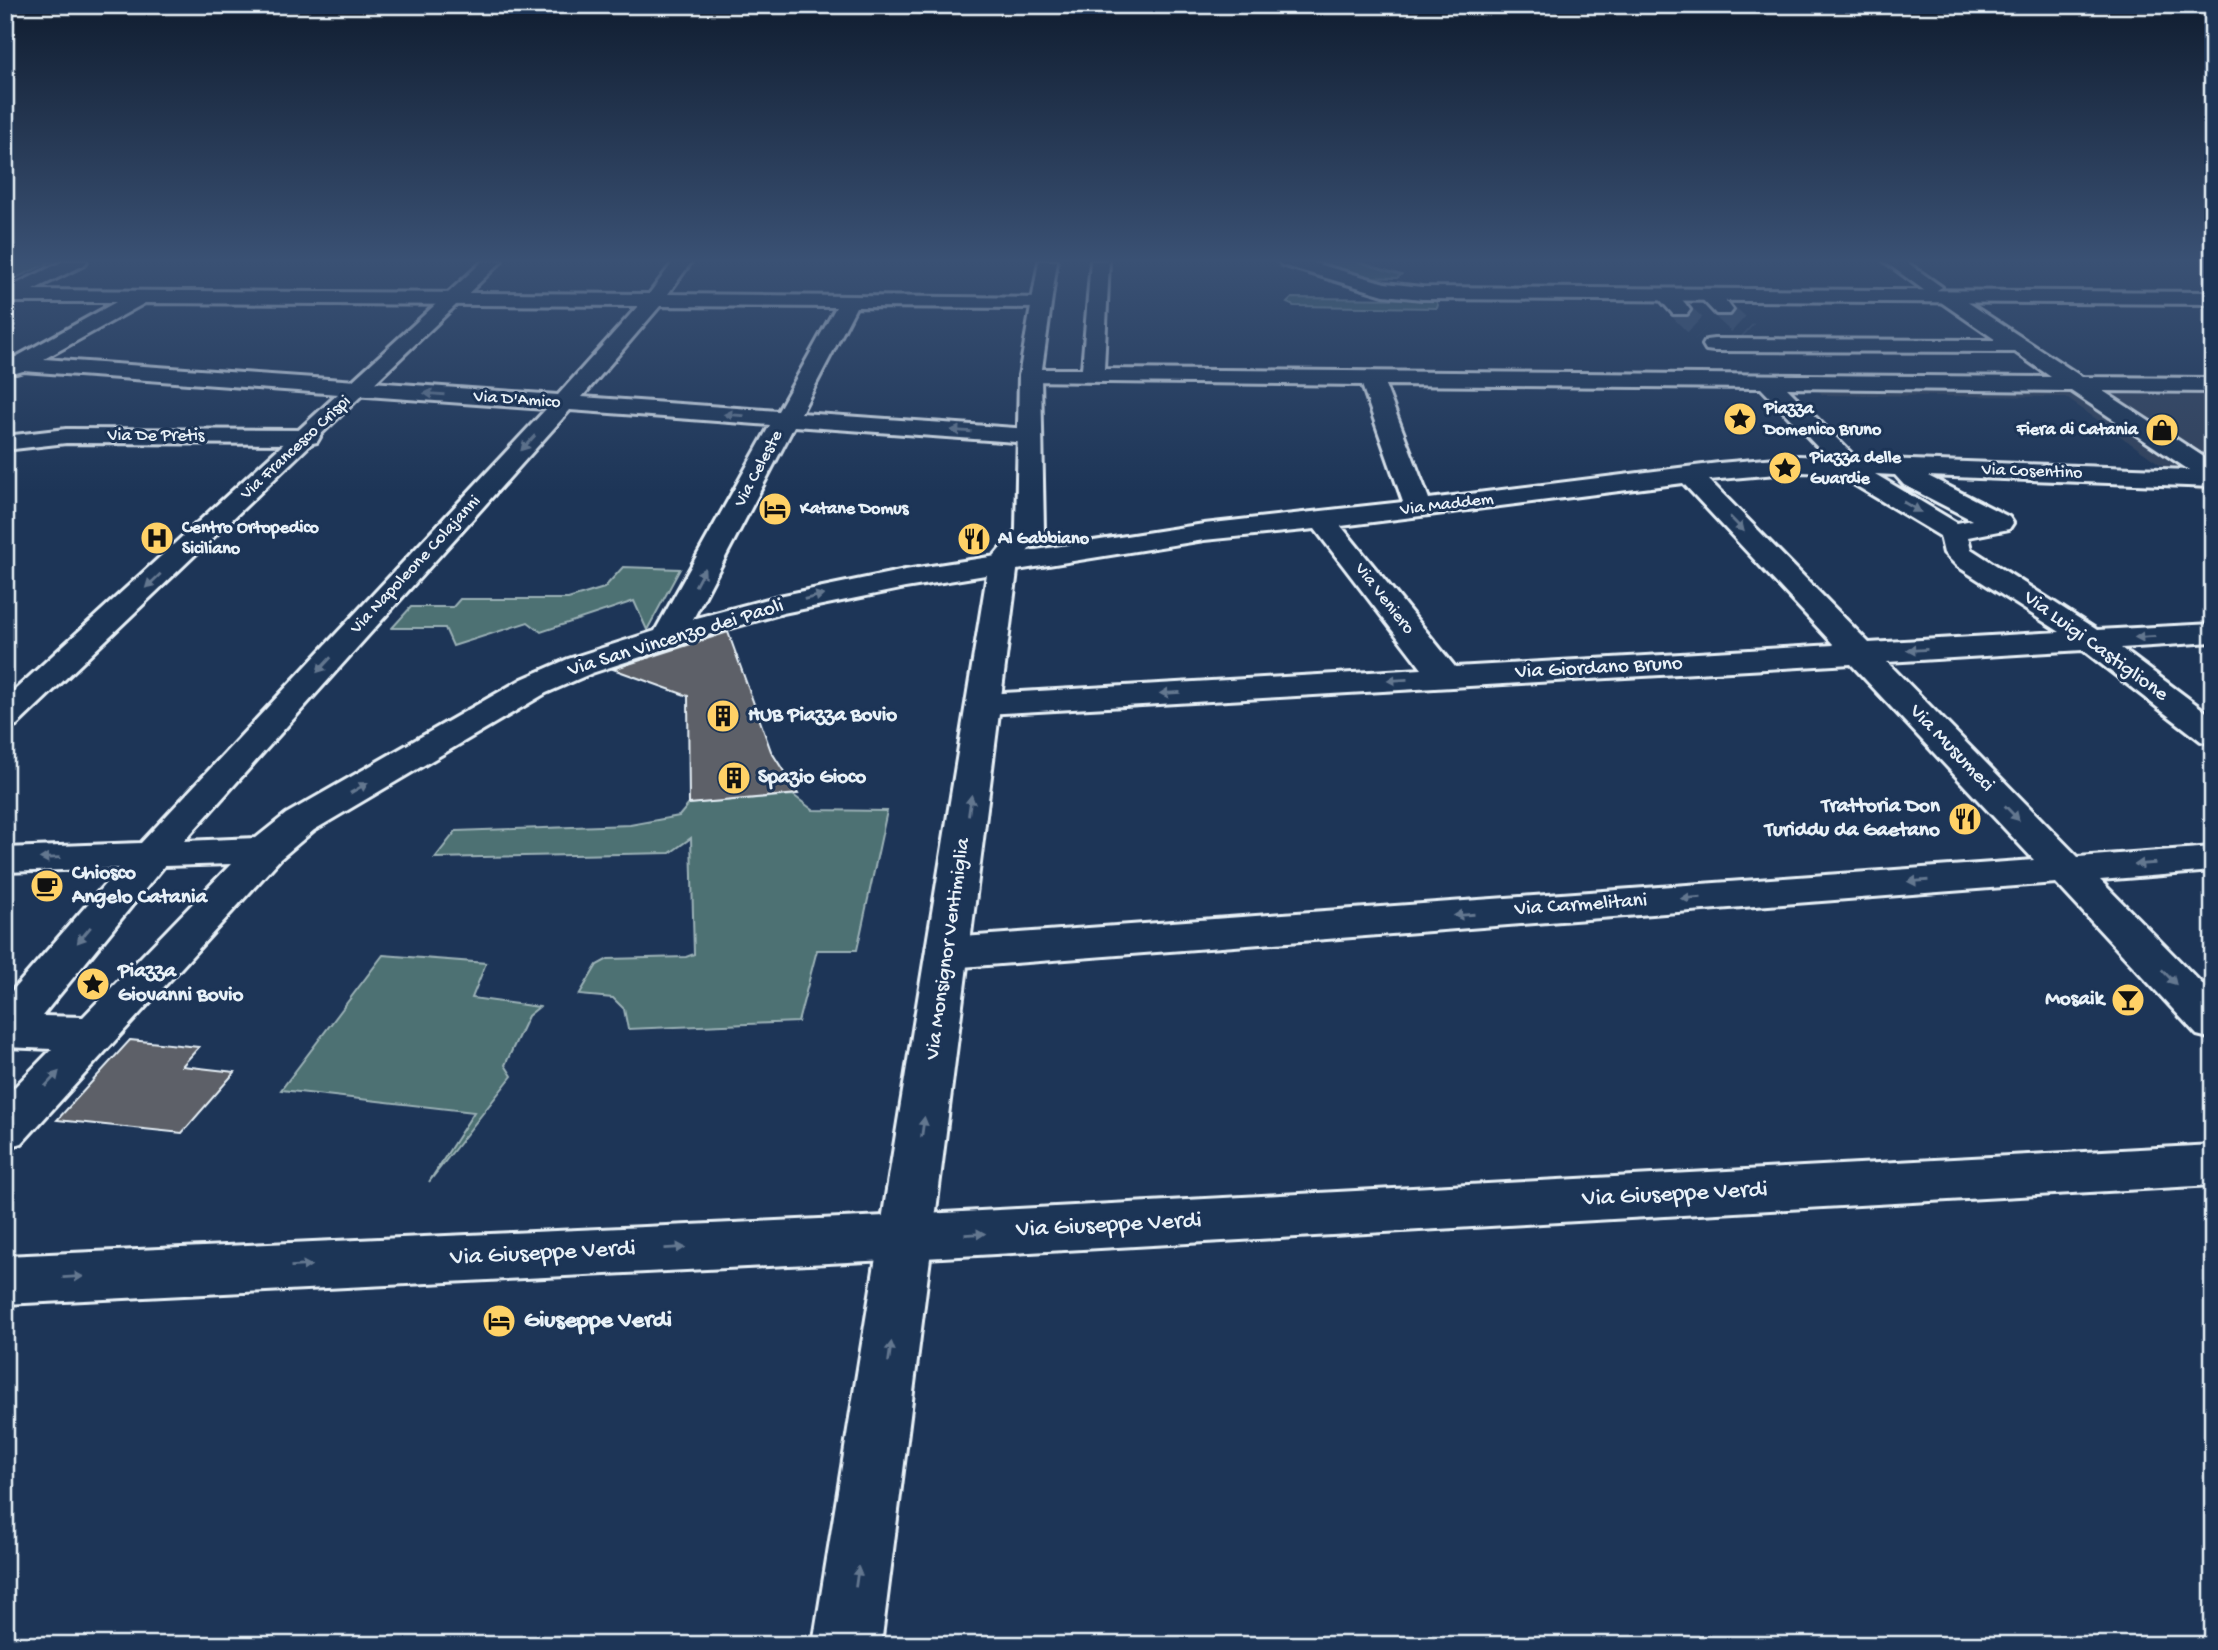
<svg xmlns="http://www.w3.org/2000/svg" width="2218" height="1650" viewBox="0 0 2218 1650" font-family="'Gochi Hand',sans-serif">
	<rect width="100%" height="100%" fill="#1d3557"/>
	<filter id="ink" filterUnits="userSpaceOnUse"><feTurbulence type="fractalNoise" baseFrequency=".0143" numOctaves="2"/><feDisplacementMap in="SourceGraphic" scale="14" xChannelSelector="R" yChannelSelector="G"/><feConvolveMatrix kernelMatrix="1 2 1 2 8 2 1 2 1" color-interpolation-filters="sRGB"/></filter>
	<g filter="url(#ink)">
		<path fill="#30425c" d="M1799,373L2213,375V491H2198L2065,397L1823,395Z"/>
		<path fill="#4e7173" stroke="#9bb1b6" stroke-width="2" d="M5,261H53L5,283Z
			M1305,261H1355L1401,275L1397,278L1363,277Z
			M1292,298L1427,299L1436,301L1438,305L1437,308L1294,306L1287,303Z
			M623,567L680,569L647,630L634,601L541,632L528,622L453,646L445,628H392L411,607H453L460,599H568L604,588Z
			M793,795L813,810L887,811L857,950H817L798,1022L628,1029L624,1009L613,998L579,995L597,965L608,959L686,957L694,954L691,838L670,853L435,858L456,831L630,825L679,816L689,804Z
			M383,955L486,963L472,998L539,1007L528,1016L505,1065L512,1076L429,1182L474,1112L281,1090Z"/>
		<path fill="#5d6168" stroke="#e8f1f8" stroke-width="2" d="M728,632L771,751L798,794L689,804L688,696L613,669Z
			M130,1040L199,1047L182,1066L235,1072L182,1133L57,1120Z"/>
		<g fill="none" stroke-linecap="round" stroke-linejoin="round">
			<path stroke="#3b516f" stroke-width="21" stroke-dasharray="21 10" stroke-linecap="butt" d="M1680,310L1702,332
				M1723,310L1747,332"/>
			<defs>
				<path id="minor" d="M64,261H87L84,265L33,290L649,294L674,261H692L668,294L1047,298L1050,302L1047,306L1040,308L856,307L801,413L1029,429L1038,431L1041,436L1038,441L1029,443L794,426L693,619L779,596L905,570L1204,524L1403,502L1362,385L1022,381L1019,376L1022,371L1030,369H1082L1091,261H1109L1104,369L2051,377L2015,352L1714,351L1706,350L1703,345L1706,340L1714,339L1996,340L1938,300L1935,296L1938,292H1952L2082,377L2213,378V392L2103,391L2213,463V487L1928,476L2009,517L2013,523L2009,529L1968,537L1971,549L2097,630L2213,624V642L2121,648L2213,717V745L2201,741L2083,650L1887,662L2078,857L2213,847V871L2100,880L2213,995V1039L2197,1035L2056,883L949,968L934,963L927,953L934,943L949,938L2034,860L1851,664L985,714L973,711L968,704L973,697L985,694L1422,669L1315,529L1204,540L905,588L783,613L720,631L592,673L546,693L314,830L280,859L22,1143L5,1148V1097L52,1049L5,1047V999L119,868L5,872V848L141,843L546,409L23,371L16,373L5,370V356L16,357L116,302H5L6,289ZM145,303L638,306L558,395L44,359ZM660,306L836,307L778,411L582,397ZM1385,385L1761,388L1827,457L1799,456L1719,463L1429,499ZM1787,388L2071,391L2189,470L1856,458ZM570,410L770,425L655,631L568,659L522,679L286,814L256,838L184,841ZM1799,472L1842,473L1850,482L1940,536L1944,553L1957,566L2060,632L1869,643L1709,480ZM1875,474L1895,475L1904,485L1972,520L1957,523ZM1683,483L1834,645L1455,667L1341,526ZM231,864L83,1017L42,1016L164,866Z
					M1884,261H1905L1942,287L1932,293L1925,291Z
					M1666,289C1676,292 1684,301 1690,310L1687,314H1673L1656,295Z
					M1708,289C1718,292 1727,301 1733,310L1730,314H1716L1698,295Z
					M66,429L308,430L317,432L320,437L317,442L308,444L66,443L5,450V436Z
					M2213,1145V1185L907,1259L5,1304V1256L907,1215Z"/>
				<path id="major" d="M483,261H502L17,725L5,728V699Z
					M1039,261H1057L1041,376L1044,531L1018,563L881,1645H813L989,562L1016,530L1019,376Z
					M1279,261H1307L1385,283L1422,287L2213,292V304L1422,299L1384,295L1282,265Z"/>
			</defs>
			<use href="#minor" stroke="#e8f1f8" stroke-width="6"/>
			<use href="#major" stroke="#e8f1f8" stroke-width="6"/>
			<use href="#minor" fill="#1d3557" fill-rule="evenodd"/>
			<use href="#major" fill="#1d3557" fill-rule="evenodd"/>
		</g>
		<defs><path id="oneway-solid" d="M-6-.8H1V-3.2L6.5 0L1 3.2V.8H-6Z" transform="scale(1.75)"/></defs>
		<g fill="#64778f">
			<use href="#oneway-solid" transform="translate(434 394) rotate(-176)"/>
			<use href="#oneway-solid" transform="translate(734 415) rotate(-176)"/>
			<use href="#oneway-solid" transform="translate(961 431) rotate(-176)"/>
			<use href="#oneway-solid" transform="translate(528 443) rotate(133)"/>
			<use href="#oneway-solid" transform="translate(1912 507) rotate(30)"/>
			<use href="#oneway-solid" transform="translate(1737 524) rotate(46)"/>
			<use href="#oneway-solid" transform="translate(700 577) rotate(-62)"/>
			<use href="#oneway-solid" transform="translate(153 581) rotate(137)"/>
			<use href="#oneway-solid" transform="translate(814 597) rotate(-13)"/>
			<use href="#oneway-solid" transform="translate(2145 637) rotate(177)"/>
			<use href="#oneway-solid" transform="translate(1917 650) rotate(177)"/>
			<use href="#oneway-solid" transform="translate(324 665) rotate(133)"/>
			<use href="#oneway-solid" transform="translate(1397 680) rotate(177)"/>
			<use href="#oneway-solid" transform="translate(1170 693) rotate(177)"/>
			<use href="#oneway-solid" transform="translate(359 788) rotate(-30)"/>
			<use href="#oneway-solid" transform="translate(970 805) rotate(-82)"/>
			<use href="#oneway-solid" transform="translate(2012 813) rotate(46)"/>
			<use href="#oneway-solid" transform="translate(50 858) rotate(178)"/>
			<use href="#oneway-solid" transform="translate(2145 864) rotate(176)"/>
			<use href="#oneway-solid" transform="translate(1918 881) rotate(176)"/>
			<use href="#oneway-solid" transform="translate(1691 898) rotate(176)"/>
			<use href="#oneway-solid" transform="translate(1464 915) rotate(176)"/>
			<use href="#oneway-solid" transform="translate(84 935) rotate(130)"/>
			<use href="#oneway-solid" transform="translate(2169 977) rotate(46)"/>
			<use href="#oneway-solid" transform="translate(52 1079) rotate(-47)"/>
			<use href="#oneway-solid" transform="translate(923 1127) rotate(-82)"/>
			<use href="#oneway-solid" transform="translate(975 1234) rotate(-3)"/>
			<use href="#oneway-solid" transform="translate(675 1248) rotate(-3)"/>
			<use href="#oneway-solid" transform="translate(301 1266) rotate(-3)"/>
			<use href="#oneway-solid" transform="translate(73 1277) rotate(-3)"/>
			<use href="#oneway-solid" transform="translate(890 1352) rotate(-82)"/>
			<use href="#oneway-solid" transform="translate(857 1577) rotate(-82)"/>
		</g>
	</g>
	<linearGradient id="sky" x2="0" y2="1"><stop stop-color="#101d30"/><stop offset="0.53" stop-color="#3a5174"/><stop offset="1" stop-color="#3a5174" stop-opacity="0"/></linearGradient>
	<rect width="2218" height="492" fill="url(#sky)"/>
	<defs>
		<symbol id="sight-disc" viewBox="-11 -11 22 22"><circle r="9.5" fill="#ffd166" stroke="#1d3557"/><path d="M0-6L1.8-2.2L6-1.7L2.9 1.2L3.7 5.4L0 3.3L-3.7 5.4L-2.9 1.2L-6-1.7L-1.8-2.2Z" fill="#111"/></symbol>
		<symbol id="shop-disc" viewBox="-11 -11 22 22"><circle r="9.5" fill="#ffd166" stroke="#1d3557"/><path d="M-5-2.5h2.3a2.7 3.5 0 0 1 5.4 0H5L5.5 6h-11ZM-1.5-2.5h3a1.5 2.3 0 0 0-3 0Z" fill="#111"/></symbol>
		<symbol id="hotel-disc" viewBox="-11 -11 22 22"><circle r="9.5" fill="#ffd166" stroke="#1d3557"/><path d="M-6-4.5h1.5V1H6V5H4.5V3h-9V5H-6ZM-4 0a1.8 1.8 0 1 1 3.6 0ZM.5 0V-2.5h3Q6-2.5 6 0Z" fill="#111"/></symbol>
		<symbol id="hospital-disc" viewBox="-11 -11 22 22"><circle r="9.5" fill="#ffd166" stroke="#1d3557"/><path d="M-5-5h3v3.5h4V-5h3V5h-3V1.5h-4V5h-3Z" fill="#111"/></symbol>
		<symbol id="restaurant-disc" viewBox="-11 -11 22 22"><circle r="9.5" fill="#ffd166" stroke="#1d3557"/><path d="M-5-6h1v4h1v-4h1v4h1v-4h1v5L-1.5 .5V6h-2V.5L-5-1ZM5-6V6H3V1.5H1.5Q1.5-4 5-6Z" fill="#111"/></symbol>
		<symbol id="building-disc" viewBox="-11 -11 22 22"><circle r="9.5" fill="#ffd166" stroke="#1d3557"/><path d="M-4-6H4V6H1V3H-1V6H-4ZM-2.5-4.3h1.7v1.8h-1.7ZM.8-4.3h1.7v1.8H.8ZM-2.5-1h1.7V.8h-1.7ZM.8-1h1.7V.8H.8Z" fill="#111"/></symbol>
		<symbol id="cafe-disc" viewBox="-11 -11 22 22"><circle r="9.5" fill="#ffd166" stroke="#1d3557"/><path d="M-5.5-4.5H6V0H3Q3 3.5 0 3.5H-2.5Q-5.5 3.5-5.5 0ZM3-3.2v2h1.7v-2ZM-6 4.5H4V6H-6Z" fill="#111"/></symbol>
		<symbol id="bar-disc" viewBox="-11 -11 22 22"><circle r="9.5" fill="#ffd166" stroke="#1d3557"/><path d="M-6-5H6L.8 .8V4.5H3.5V6h-7V4.5H-.8V.8Z" fill="#111"/></symbol>
	</defs>
	<g fill-rule="evenodd">
		<use href="#sight-disc" x="1721" y="400" width="38" height="38"/>
		<use href="#shop-disc" x="2143" y="411" width="38" height="38"/>
		<use href="#sight-disc" x="1766" y="449" width="38" height="38"/>
		<use href="#hotel-disc" x="756" y="490" width="38" height="38"/>
		<use href="#hospital-disc" x="138" y="519" width="38" height="38"/>
		<use href="#restaurant-disc" x="955" y="520" width="38" height="38"/>
		<use href="#building-disc" x="704" y="697" width="38" height="38"/>
		<use href="#building-disc" x="715" y="759" width="38" height="38"/>
		<use href="#restaurant-disc" x="1946" y="800" width="38" height="38"/>
		<use href="#cafe-disc" x="28" y="867" width="38" height="38"/>
		<use href="#sight-disc" x="74" y="965" width="38" height="38"/>
		<use href="#bar-disc" x="2109" y="981" width="38" height="38"/>
		<use href="#hotel-disc" x="480" y="1302" width="38" height="38"/>
	</g>
	<g text-anchor="middle" dominant-baseline="central" stroke-width="6" stroke-linejoin="round" paint-order="stroke">
		<g font-size="18" fill="#e8f1f8" stroke="#1d3557">
			<text transform="translate(517 400) rotate(4)">Via D'Amico</text>
			<text x="156" y="436">Via De Pretis</text>
			<text transform="translate(296 448) rotate(-43)">Via Francesco Crispi</text>
			<text transform="translate(759 469) rotate(-62)">Via Celeste</text>
			<text transform="translate(2032 472) rotate(2)">Via Cosentino</text>
			<text transform="translate(1447 505) rotate(-7)">Via Maddem</text>
			<text transform="translate(416 565) rotate(-47)">Via Napoleone Colajanni</text>
			<text transform="translate(1384 599) rotate(52)">Via Veniero</text>
		</g>
		<g font-size="18" font-weight="bold" fill="#e8f1f8" stroke="#1d3557" text-anchor="start">
			<text x="1764" y="409">Piazza<tspan x="1764" dy="21">Domenico Bruno</tspan></text>
			<text x="2138" y="430" text-anchor="end">Fiera di Catania</text>
			<text x="1810" y="458">Piazza delle<tspan x="1810" dy="21">Guardie</tspan></text>
			<text x="800" y="509">Katane Domus</text>
			<text x="182" y="528">Centro Ortopedico<tspan x="182" dy="21">Siciliano</tspan></text>
			<text x="998" y="539">Al Gabbiano</text>
		</g>
		<g font-size="21" fill="#e8f1f8" stroke="#1d3557">
			<text transform="translate(676 639) rotate(-17)">Via San Vincenzo dei Paoli</text>
			<text transform="translate(2095 647) rotate(36)">Via Luigi Castiglione</text>
			<text transform="translate(1599 669) rotate(-3)">Via Giordano Bruno</text>
			<text transform="translate(1951 749) rotate(46)">Via Musumeci</text>
			<text transform="translate(1581 906) rotate(-4)">Via Carmelitani</text>
			<text transform="translate(949 949) rotate(-82)">Via Monsignor Ventimiglia</text>
		</g>
		<g font-size="21" font-weight="bold" fill="#e8f1f8" stroke="#1d3557" text-anchor="start">
			<text x="748" y="716">HUB Piazza Bovio</text>
			<text x="758" y="778">Spazio Gioco</text>
			<text x="1940" y="807" text-anchor="end">Trattoria Don<tspan x="1940" dy="24">Turiddu da Gaetano</tspan></text>
			<text x="72" y="874">Chiosco<tspan x="72" dy="24">Angelo Catania</tspan></text>
			<text x="118" y="972">Piazza<tspan x="118" dy="24">Giovanni Bovio</tspan></text>
			<text x="2104" y="1000" text-anchor="end">Mosaik</text>
		</g>
		<g font-size="24" fill="#e8f1f8" stroke="#1d3557">
			<text transform="translate(1675 1195) rotate(-3)">Via Giuseppe Verdi</text>
			<text transform="translate(1109 1226) rotate(-3)">Via Giuseppe Verdi</text>
			<text transform="translate(543 1254) rotate(-3)">Via Giuseppe Verdi</text>
		</g>
		<g font-size="24" font-weight="bold" fill="#e8f1f8" stroke="#1d3557" text-anchor="start">
			<text x="524" y="1321">Giuseppe Verdi</text>
		</g>
	</g>
	<rect width="2218" height="1650" fill="none" stroke="#1d3557" stroke-width="28"/>
	<rect x="14" y="14" width="2190" height="1622" fill="none" stroke="#e8f1f8" stroke-width="2.5" filter="url(#ink)"/>
</svg>
